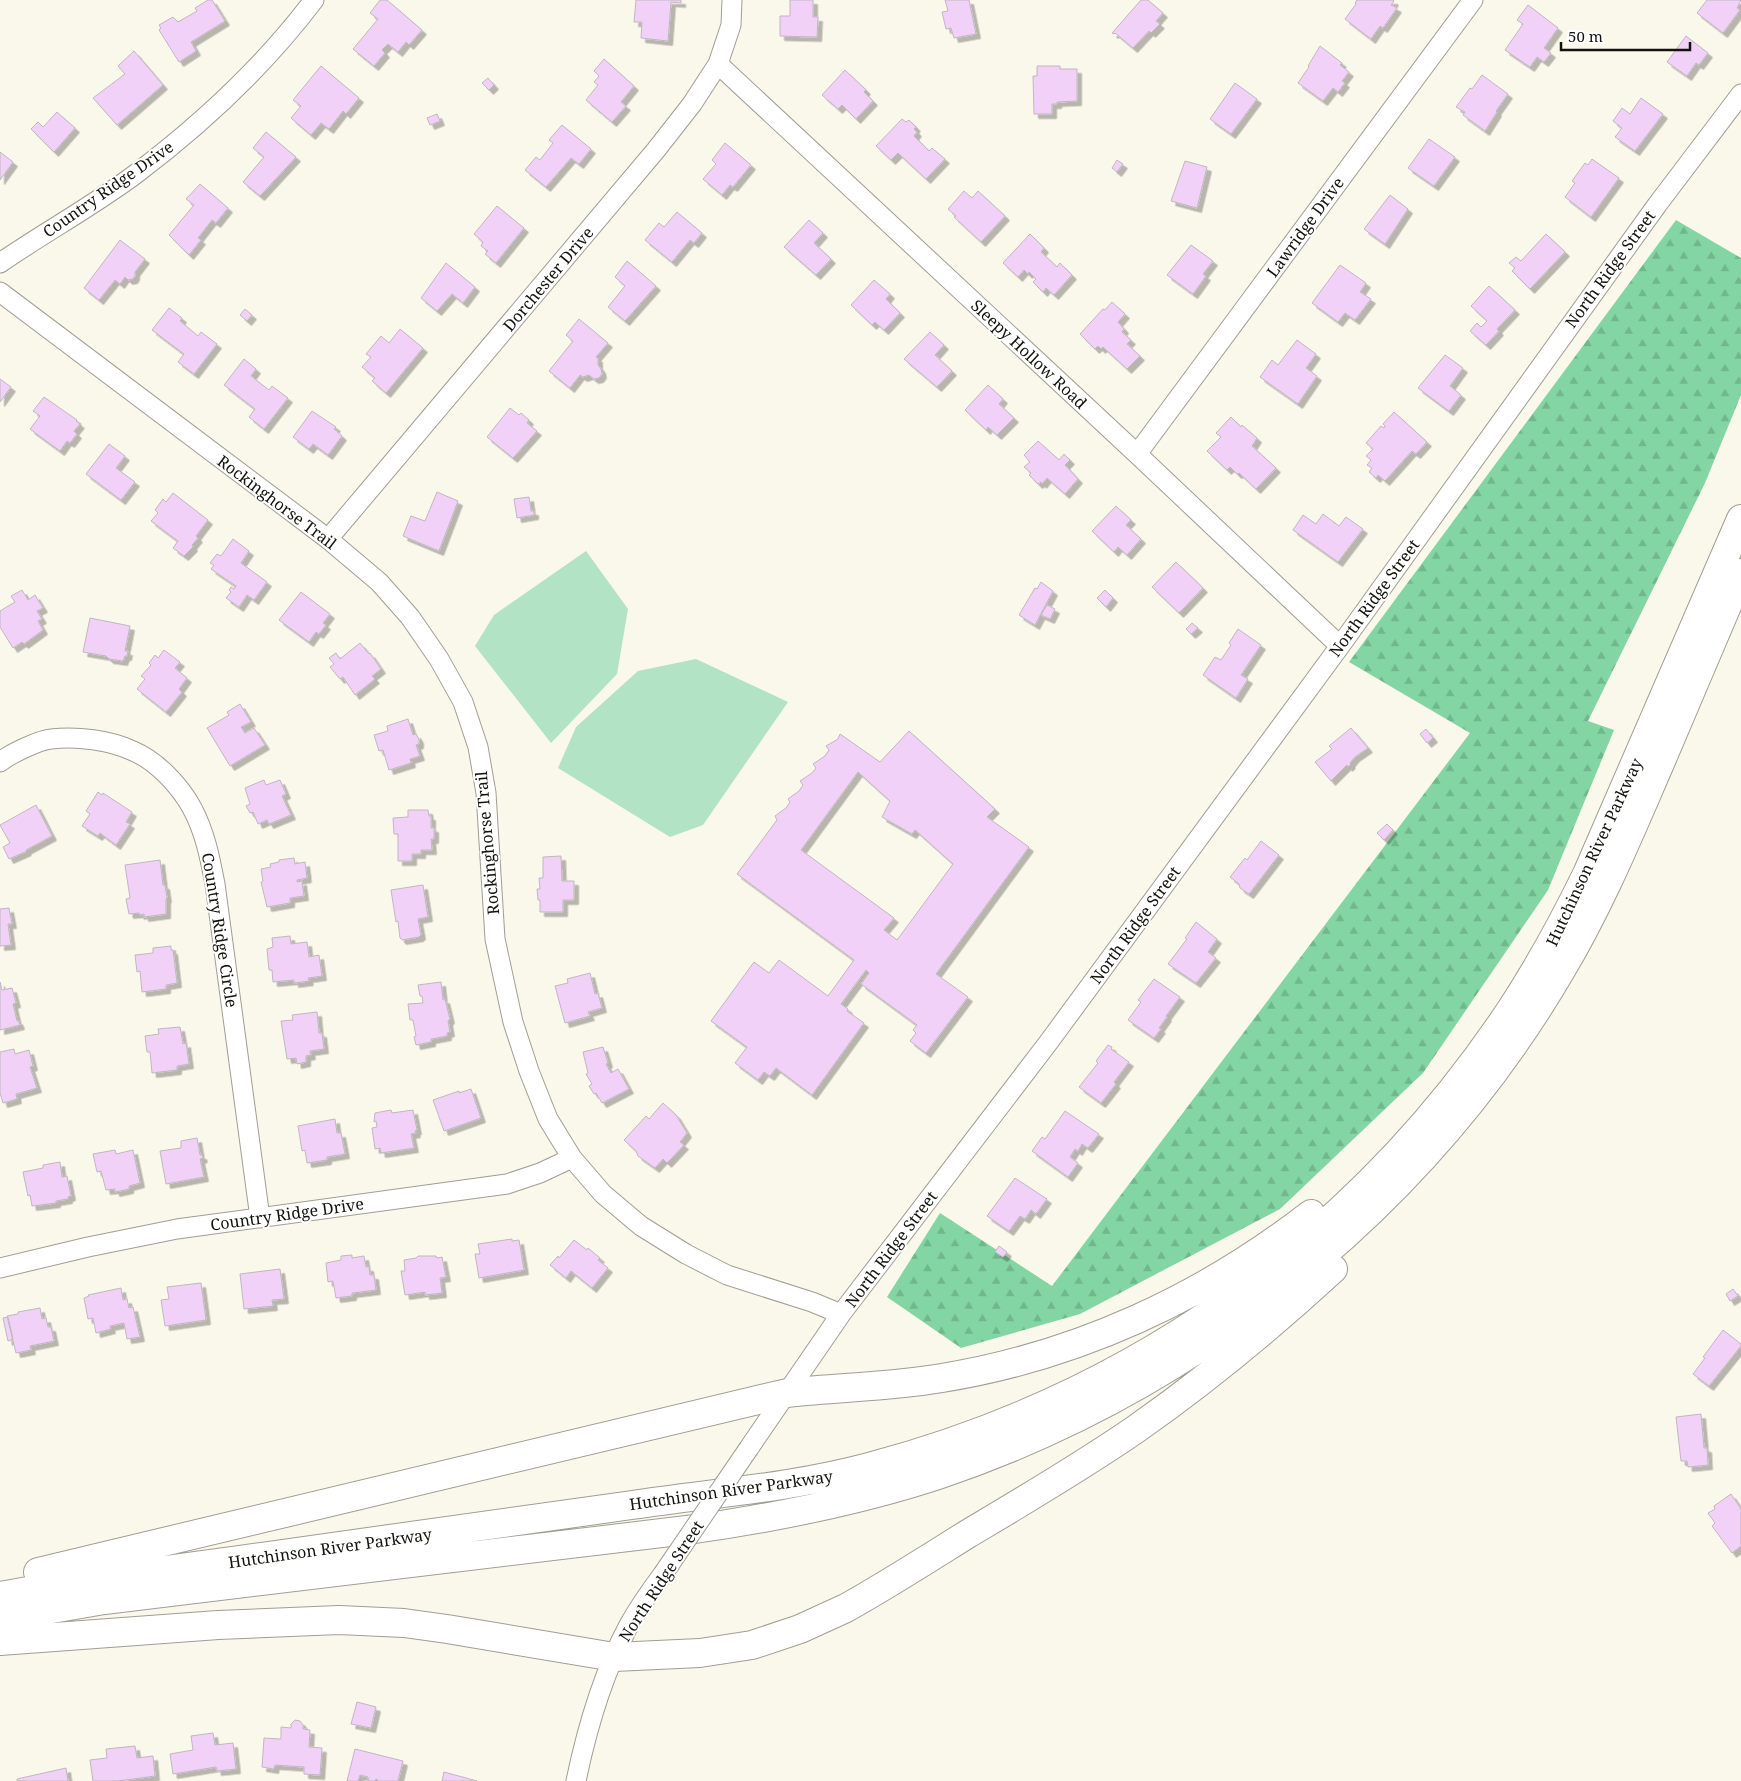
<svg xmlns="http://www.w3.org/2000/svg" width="1741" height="1781" viewBox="0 0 1741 1781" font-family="'Noto Serif',serif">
	<defs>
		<pattern id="forest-firs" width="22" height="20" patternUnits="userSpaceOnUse" patternTransform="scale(1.25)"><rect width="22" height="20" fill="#83d6a4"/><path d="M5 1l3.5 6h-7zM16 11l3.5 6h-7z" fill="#70b78c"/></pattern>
		<filter id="shadow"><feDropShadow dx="4.5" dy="4.5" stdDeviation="0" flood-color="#0004"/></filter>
	</defs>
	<rect width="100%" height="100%" fill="#faf7eb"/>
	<path fill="#b2e3c4" d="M586,551L628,609L617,674L551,743L475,646L494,615Z
		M696,659L788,702L703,825L670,837L558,768L576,727L638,671Z"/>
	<path fill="url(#forest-firs)" d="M1676,220L1741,258V395L1705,483L1588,721L1614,730L1548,890L1423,1073L1280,1209L1080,1314L961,1348L887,1297L940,1213L1052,1286L1470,733L1349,662Z"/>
	<path fill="#f2d1f9" stroke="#bfb7c1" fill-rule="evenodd" filter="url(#shadow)" d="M208,0H212L225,21L191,42L196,51L179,62L159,30L161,28L159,25L173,17L178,22L197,11L195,8Z
		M380,0H387L422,30L409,45L406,42L398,52L388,44L382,50L385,53L374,66L353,49L378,19L370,13Z
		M636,0H681V3L671,2L668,41L641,38L642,22H634Z
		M790,0H813V17H818L817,37L780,36V16H790Z
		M945,0H969L976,34L954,38L951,28L946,29L942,12L948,11Z
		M1141,0H1148L1163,13L1156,21L1160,24L1151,33L1149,31L1133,48L1115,33L1114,34L1112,33Z
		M1357,0H1393L1394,1L1391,5L1397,8L1383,28L1380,26L1371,39L1345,19L1356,4L1355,3Z
		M1707,0H1741L1737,8L1740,10L1723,33L1697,13Z
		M1528,5L1558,28L1544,48L1551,53L1544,62L1537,57L1530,67L1505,50L1523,24L1517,20Z
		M1686,36L1708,53L1699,65L1696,63L1687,76L1667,62Z
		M1320,46L1342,63L1340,65L1349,72L1342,81L1345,83L1338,92L1333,88L1323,101L1298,83L1309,67L1308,66Z
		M134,51L163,85L117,125L93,98L125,74L118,66Z
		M604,59L634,86L621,102L626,106L612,122L586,100L598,85L594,82L599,76L594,71Z
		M321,66L359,98L346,114L343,111L329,129L321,123L311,135L291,118L301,106L293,100Z
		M1037,66H1060V69H1077V101L1057,102V104H1052V114H1034L1033,76H1037Z
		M845,70L866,90L864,92L873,101L856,119L842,105L838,109L822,95Z
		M1482,75L1508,94L1496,111L1497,112L1485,131L1463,115L1465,112L1456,107L1470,88L1472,89Z
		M488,78L494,85L489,90L482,83Z
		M1235,83L1257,99L1231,134L1210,119Z
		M1641,98L1663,114L1635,151L1615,137L1622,128L1613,121L1622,108L1630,114Z
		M57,112L75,128L54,152L31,129L38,122L43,127Z
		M437,114L440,121L430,125L427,118Z
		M902,119L906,122L909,120L916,127L914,129L917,132L914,136L929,151L932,148L945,159L926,179L898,153L891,160L876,146Z
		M562,125L591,149L579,164L571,158L546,187L525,170L536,157L540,160L553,143L549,140Z
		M266,132L296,157L260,196L243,182L264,157L253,148Z
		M1429,139L1455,157L1434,186L1408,168Z
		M725,143L751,165L733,187L730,185L722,195L703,179L716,164L712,160Z
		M0,152L13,162L0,180Z
		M1592,159L1619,178L1591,217L1565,197L1575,183L1572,181L1585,163L1588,165Z
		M1117,160L1123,164L1117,172L1112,168Z
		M1185,161L1207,167L1197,208L1171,201Z
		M200,184L228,208L216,223L212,220L198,238L201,240L189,255L169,235L194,205L186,199Z
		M964,191L972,198L978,191L1005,216L981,242L954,217L956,216L948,209Z
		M1390,195L1408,209L1385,244L1364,229Z
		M497,206L524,228L496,263L485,254L488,251L481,246L483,242L474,234Z
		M677,212L702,233L694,243L690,240L672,262L645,240L659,223L664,227Z
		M809,220L823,233L814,243L831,259L816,275L784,247Z
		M1030,234L1044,248L1041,252L1057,267L1060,263L1072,275L1054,295L1046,288L1043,292L1033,282L1036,279L1029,272L1028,274L1024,270L1018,277L1003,263Z
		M1546,234L1565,252L1530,289L1512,271L1515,268L1509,263L1516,257L1521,261Z
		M120,240L145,259L135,272V276L133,279L128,280L125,277L120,284L115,280L99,300L84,288Z
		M1191,245L1213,261L1203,274L1206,276L1193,294L1167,275Z
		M627,261L656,286L625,321L608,307L625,286L615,277Z
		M446,263L475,287L463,303L452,294L437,311L421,298Z
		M1340,265L1366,283L1360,292L1371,299L1355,320L1345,313L1338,322L1312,303Z
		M874,280L890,294L886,299L900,313L884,330L875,322L872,325L851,305Z
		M1489,286L1515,310L1497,329L1499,331L1486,345L1470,331L1477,323L1481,327L1487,321L1471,306Z
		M1112,302L1125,314L1118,322L1124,329L1122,332L1131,340L1127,344L1140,356L1127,369L1103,347L1101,349L1098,346L1095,349L1080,334L1103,309L1105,310Z
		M169,308L182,318L180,321L198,336L201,332L217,344L194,374L178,362L184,354L152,330Z
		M245,309L252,315L247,321L240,315Z
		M579,319L608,343L596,357L598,358V365L601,369L602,374L599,378L594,379L589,375L583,377L580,375L570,388L549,371L573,341L566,335Z
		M400,329L423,348L386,393L372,381L375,378L362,367L371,357L366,354L381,336L389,343Z
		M930,332L944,345L935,355L952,371L937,387L904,359Z
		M1297,340L1316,354L1306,368L1317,376L1298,404L1260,377L1272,360L1278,365Z
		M1445,355L1463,368L1450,386L1461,395L1449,411L1418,388Z
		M244,359L256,369L251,376L269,390L272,386L288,398L264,429L249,417L255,409L224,385Z
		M0,379L11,387L0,402Z
		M988,385L1003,399L999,404L1014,418L997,435L988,427L986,430L965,410Z
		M44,397L77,420L76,421L80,424L74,431L77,434L70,443L67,441L60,451L30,429L40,416L33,411Z
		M510,408L519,415L521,413L529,420L527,423L537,431L513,458L487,437Z
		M312,411L336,427L334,429L342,436L328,455L313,444L309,449L293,437Z
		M1394,412L1427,442L1416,454L1412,451L1385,481L1378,475L1376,478L1369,472L1372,468L1367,465L1371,460L1366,456L1373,449L1366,443L1381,426L1384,428L1385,426L1383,424Z
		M1231,417L1241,427L1242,425L1257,438L1252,446L1276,468L1256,489L1239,473L1237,474L1230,467L1227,470L1207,451L1221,437L1216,433Z
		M1038,441L1059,460L1064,454L1070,460L1065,465L1078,479L1065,494L1047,478L1042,484L1041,482L1038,484L1029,475L1031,473L1024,467L1030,462L1024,455Z
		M109,444L125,456L116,468L135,482L121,500L86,474Z
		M437,492L458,501L439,551L403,536L411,516L425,521Z
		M173,493L208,520L196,536L198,538L192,545L193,547L184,556L173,548L178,541L151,521L158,513L155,510L163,499L166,502Z
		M529,497L531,511H534V515L517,518L514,499Z
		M1116,506L1131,520L1126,525L1141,539L1127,555L1118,547L1114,552L1092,531Z
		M1323,514L1339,526L1346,517L1363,529L1338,562L1293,530L1303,515L1316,524Z
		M233,539L249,551L241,563L267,582L254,600L247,595L239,607L226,598L231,592L229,590L231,587L234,589L236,586L211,569L214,565L210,563L217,554L221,556Z
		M1176,562L1203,588L1179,613L1152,587Z
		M1041,582L1053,591L1035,625L1019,615L1035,588L1037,589Z
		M22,590L28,600L35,595L43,608L37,611L42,619L38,621L43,630L24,644L22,642L13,648L0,627V611L15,602L11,596Z
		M1105,590L1113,598L1106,607L1097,598Z
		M301,592L330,614L323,623L326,625L319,634L316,632L309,642L279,620Z
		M1047,605L1055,609L1050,619L1041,615Z
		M90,618L130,626L125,651H128L127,656H125L123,661L109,659L106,656L83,652Z
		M1192,623L1198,628L1191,634L1186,629Z
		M1238,629L1261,645L1241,675L1248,679L1236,698L1203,675L1215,657L1221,660L1231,645L1229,643Z
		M360,643L369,654L370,653L381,669L372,676L375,679L355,695L343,677L340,679L330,667L334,664L329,658L336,653L340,659Z
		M164,650L180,662L175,668L187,678L179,689L182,692L166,712L137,689L145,679L141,676L151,665L149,663L155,655L158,658Z
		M240,704L251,722L241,727L245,733L254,728L265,745L230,766L207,728L229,715L227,712Z
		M408,719L413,735L416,734L419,739V744L416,745L420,756L410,759L411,763L389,770L383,750L379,751L374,735L388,731L387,726Z
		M1351,728L1368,748L1355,757L1350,763L1351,764L1348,767L1347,765L1331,781L1315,762L1332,749L1329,746Z
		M1426,729L1433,738L1427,743L1420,734Z
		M909,731L995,809L987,817L1029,847L936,974L968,997L926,1053L910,1041L916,1033L913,1030L917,1025L861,984L869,973L866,970L841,1004L848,1009L847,1011L864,1023L812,1095L776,1068L770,1076L764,1072L758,1080L735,1063L747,1047L711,1021L754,962L769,973L779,960L828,996L854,960L737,874L777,820L775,816L786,808L790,802L788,799L799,791L803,785L800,781L812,773L816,768L813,764L825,756L829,750L826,746L838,739L840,734L880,762ZM858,772L890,801L882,817L912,834L915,830L953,864L897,940L884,930L894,918L801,850Z
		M264,780L266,785L280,780L286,794L282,796L291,815L269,824L267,820L258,824L253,812L250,813L246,806L250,804L245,788Z
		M98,792L102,795L103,793L132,812L126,822L130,824L116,845L100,833L98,836L82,826L90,814L86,811Z
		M36,805L52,836L26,850L27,851L9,859L3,847L10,843L0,825Z
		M408,810H428L429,816H431V828H434V839H431L432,850H421V854H412V861H398V834H394L393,818L408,817Z
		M1387,824L1393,830L1384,840L1377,833Z
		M1261,841L1279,855L1249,894L1240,888L1239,884L1230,877L1245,858L1247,860Z
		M561,856L562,881H574V900H563V912H540V900H538L537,889H540L539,878H543V857Z
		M294,858L295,864L305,862L307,878L297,880V882L302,881L304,896L290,898V903L267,907L261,882L263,881L261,869L271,867L270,864L279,862V860Z
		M160,860L163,885H165L167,898L166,899V914L144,917V914L140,915L139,913L129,914L126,899L130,898L125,865Z
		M423,885L428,917L418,919L421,935L419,937L402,940L400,938L398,921L396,922L391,890Z
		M9,908L12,924H8L11,945L0,946V909Z
		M1196,922L1217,939L1208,952L1216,958L1196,983L1168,964L1187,939L1185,938Z
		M290,936L291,944L307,942L309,957L319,955L322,976L308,978L309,981L294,983V980L273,982L272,970H269L267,949L273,947L272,938Z
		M171,946V950H173L177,983L166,985V989L142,992L140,971L137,972L135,955L153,953V948Z
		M590,973L595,994L598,993L602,1008L588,1012L590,1016L565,1023L555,986L568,983L567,979Z
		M1154,979L1180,997L1166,1016L1167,1017L1159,1028L1161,1029L1154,1038L1128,1020L1141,1002L1138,1000Z
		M0,982L2,990L12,988L16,1003L13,1004L17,1021L18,1020L20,1025L0,1030Z
		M441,982L443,1000L445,999L450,1019L448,1021L450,1032L447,1033V1036L431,1039V1042L416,1045L414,1037L416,1036L413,1020H410L408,1004L423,1003L422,996H420L418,985Z
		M317,1012L319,1033H322L324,1049L310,1051L311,1055L306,1056V1062L297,1064L296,1058L287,1059L281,1021L293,1020L292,1015Z
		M180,1027L183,1044L186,1043L189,1064L177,1066V1070L152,1073L150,1052H147L145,1036L159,1034L158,1029Z
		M1108,1045L1112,1047L1111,1049L1129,1062L1114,1082L1116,1084L1101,1103L1079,1087L1098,1063L1096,1061Z
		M603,1047L608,1063L606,1064L611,1073L618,1069L629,1089L602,1103L596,1093L594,1094L589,1086L592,1084L586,1074L588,1073L583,1052Z
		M14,1049L15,1054L29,1050L33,1066L30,1067L37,1088L16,1094L17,1099L3,1103L0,1093V1052Z
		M471,1089L481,1118L444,1131L433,1100L459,1091V1093Z
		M663,1103L676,1115L687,1133L680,1142L684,1145L667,1163L663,1159L655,1168L638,1156L636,1151L624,1140L646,1116L649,1119Z
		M391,1110L392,1113L413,1110L417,1130L415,1131L416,1133L411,1134L414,1148L381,1153L380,1148L375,1149L372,1128L377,1127L376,1121L374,1122L375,1113Z
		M1065,1111L1099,1134L1088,1148L1082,1144L1078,1151L1075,1149L1070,1157L1078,1163L1068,1177L1032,1151L1042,1137L1045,1139Z
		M335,1119L337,1133H341L345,1154L327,1157V1160L307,1163L305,1150L302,1151L298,1126Z
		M197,1138L200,1155H202L203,1158L200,1159L204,1177L166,1184L160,1151L181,1148V1141Z
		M115,1150L116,1154L133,1150L140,1183L129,1186V1189L115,1192V1189L106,1190L101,1171L97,1172L93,1154Z
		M60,1162L62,1177L67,1176L71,1196L68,1197V1199L56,1201V1203L32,1206L30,1195L28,1196L23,1172L43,1168V1165Z
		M1015,1178L1047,1199L1036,1214L1031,1210L1025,1219L1020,1216L1009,1231L987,1216Z
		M512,1239V1241L519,1240L524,1270L479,1278L475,1254H480L478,1244Z
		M574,1240L587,1250L588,1248L600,1258L598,1260L608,1268L592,1288L571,1271L566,1278L550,1265L558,1256L559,1258Z
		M999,1246L1007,1252L1003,1257L995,1252Z
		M352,1255V1258L364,1256L366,1267H369L370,1275H374L376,1290L352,1293V1296L336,1298L333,1281L328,1282L326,1263L341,1260V1256Z
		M418,1256H436L437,1258L442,1257L446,1277L440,1278L442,1293L425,1295V1292L405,1295L401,1271H405L404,1260L416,1258Z
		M280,1269L284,1299L272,1300L273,1306L244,1309L240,1274Z
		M201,1283L206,1320L165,1326L161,1300L169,1299L167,1287Z
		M121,1288L123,1300L127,1299L129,1308L133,1307L140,1337L127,1339L124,1323L110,1326L111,1329L96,1333L93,1318L88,1319L84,1298L89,1296L88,1295Z
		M1733,1289L1738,1296L1730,1301L1726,1294Z
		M40,1308L42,1319L46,1318L48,1327H51L54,1341L30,1346L31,1350L16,1353L7,1316L18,1314V1312Z
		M8,1317L13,1339L8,1341L3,1318Z
		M1723,1330L1741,1344V1346L1709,1386L1693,1374L1705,1358L1703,1357Z
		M1701,1414L1704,1448H1707L1708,1465L1688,1467L1687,1461H1681L1676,1417Z
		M1731,1494L1741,1509V1546L1732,1553L1712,1526L1715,1523L1708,1513L1715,1509L1714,1506Z
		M357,1702L376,1707L371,1728L351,1724Z
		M295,1720L300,1721L303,1725V1729L310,1730L309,1747L322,1748L320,1775L304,1774V1767L275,1765L274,1769L262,1767L264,1738L281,1739V1727L291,1728V1724Z
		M213,1733L215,1745L233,1743L236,1769L217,1771L216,1767L173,1774L170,1754L193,1750L191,1736Z
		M135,1746L137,1758L153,1756L155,1776L118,1781H93L90,1760L107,1758L106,1749Z
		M355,1749L403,1761L398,1781H377L378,1780L376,1779L375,1781H372L368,1780V1777L360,1775L358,1781H347Z
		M66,1768L68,1781H17V1779Z
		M444,1772L477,1781H442Z"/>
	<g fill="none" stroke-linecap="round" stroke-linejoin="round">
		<defs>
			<path id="minor" d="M718,64L1137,454L1340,646
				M0,263C45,232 93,206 137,173C203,123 264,66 314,0
				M0,292L328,539L379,582L410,617L439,659L463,702L478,747L486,793L495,939L513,1022L529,1071L548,1119L572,1158L603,1194L641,1226L686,1254L727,1275L812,1302L841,1314
				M1137,454L1473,0
				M328,539L656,150L692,104L718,64L731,25L732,0
				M0,762C10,754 39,740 51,739C77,736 110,740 133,751C157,761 180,786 192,808C205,832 210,858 215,884L260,1218
				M0,1268L88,1247L177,1229L507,1184L540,1173L572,1158
				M749,1448L841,1314L1048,1043L1340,646L1657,205L1741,94
				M576,1781C587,1728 603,1673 629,1625C639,1607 651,1590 663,1574"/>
			<path id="highway" d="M38,1572L787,1393C839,1387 890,1387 942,1378C1077,1356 1203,1298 1311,1214
				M0,1596C91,1579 183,1568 275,1555C394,1539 513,1522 632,1505C711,1493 791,1488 869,1467C1134,1397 1358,1239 1510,1011C1539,967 1564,921 1587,874L1741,519
				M0,1618L104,1600L695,1529C778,1517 859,1501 938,1475C1196,1388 1422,1206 1560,972C1599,907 1628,837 1658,768C1686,703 1713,638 1741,573
				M0,1641L218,1625L339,1620L404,1623L447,1629L614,1657L700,1653L752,1645L800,1629L846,1608C887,1585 926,1560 966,1535C1023,1501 1081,1467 1136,1429C1206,1380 1271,1326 1333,1269"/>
		</defs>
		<use href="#minor" stroke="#a09e93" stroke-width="21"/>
		<use href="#highway" stroke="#a09e93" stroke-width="30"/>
		<use href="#minor" stroke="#fff" stroke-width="19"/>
		<use href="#highway" stroke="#fff" stroke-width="28"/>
		<defs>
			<path id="minor-bridge" d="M663,1574L749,1448"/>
		</defs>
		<use href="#minor-bridge" stroke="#a09e93" stroke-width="21" stroke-linecap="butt"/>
		<use href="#minor-bridge" stroke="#fff" stroke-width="19"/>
	</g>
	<g text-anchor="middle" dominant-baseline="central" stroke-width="4" stroke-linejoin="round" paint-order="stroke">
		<g font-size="16" fill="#13130e" stroke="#fff">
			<text transform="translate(108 189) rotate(-35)">Country Ridge Drive</text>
			<text transform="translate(1305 227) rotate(-54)">Lawridge Drive</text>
			<text transform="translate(1610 269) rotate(-54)">North Ridge Street</text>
			<text transform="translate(548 279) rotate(-50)">Dorchester Drive</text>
			<text transform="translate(1029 354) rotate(43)">Sleepy Hollow Road</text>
			<text transform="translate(277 502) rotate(37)">Rockinghorse Trail</text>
			<text transform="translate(1374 598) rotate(-54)">North Ridge Street</text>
			<text transform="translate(487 843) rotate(-95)">Rockinghorse Trail</text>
			<text transform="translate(1594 852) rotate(-65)">Hutchinson River Parkway</text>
			<text transform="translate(1135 925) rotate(-54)">North Ridge Street</text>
			<text transform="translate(220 930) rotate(81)">Country Ridge Circle</text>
			<text transform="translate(287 1214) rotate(-8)">Country Ridge Drive</text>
			<text transform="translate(891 1249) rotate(-53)">North Ridge Street</text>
			<text transform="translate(731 1490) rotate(-8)">Hutchinson River Parkway</text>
			<text transform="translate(330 1548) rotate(-8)">Hutchinson River Parkway</text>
			<text transform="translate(661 1581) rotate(-57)">North Ridge Street</text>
		</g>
	</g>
	<path d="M1561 42v8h129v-8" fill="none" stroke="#13130e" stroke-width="2.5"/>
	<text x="1568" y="42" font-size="15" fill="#13130e" stroke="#ffffff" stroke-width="4" paint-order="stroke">50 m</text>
</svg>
